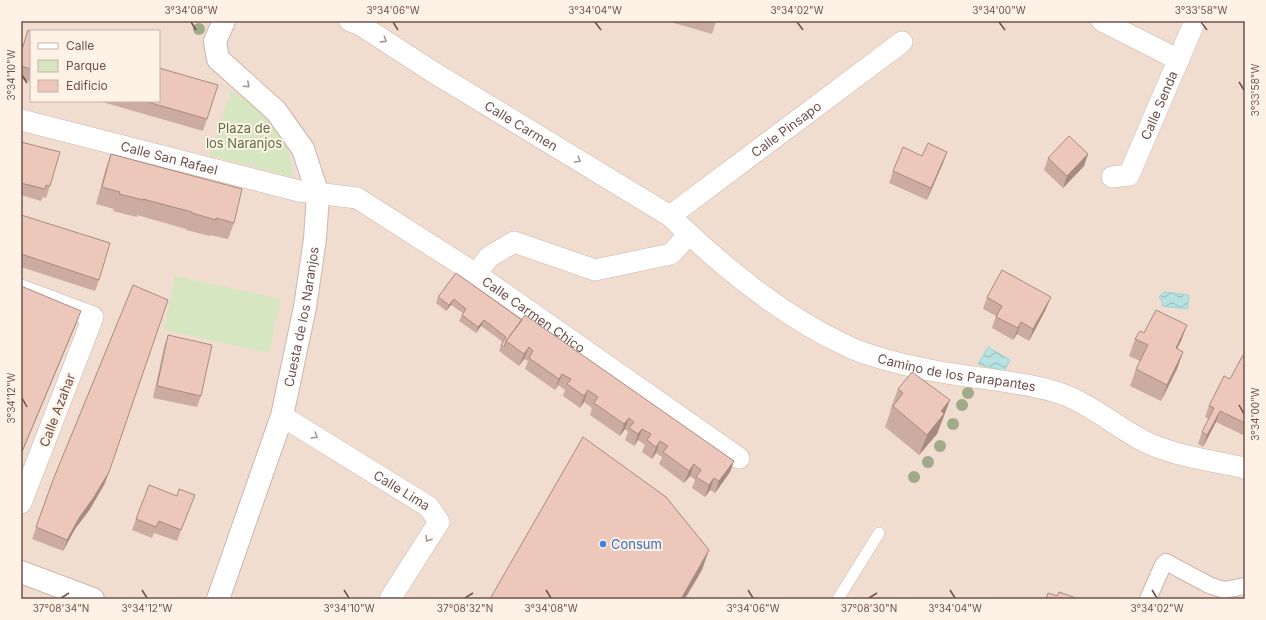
<svg xmlns="http://www.w3.org/2000/svg" width="1266" height="620" viewBox="0 0 1266 620" font-family="Inter,sans-serif">
	<defs>
		<pattern id="water-waves" width="16" height="10" patternUnits="userSpaceOnUse"><rect width="16" height="10" fill="#b7e2e1"/><path d="M0 5q4-4 8 0t8 0" fill="none" stroke="#99bab8"/></pattern>
	</defs>
	<rect width="100%" height="100%" fill="#faece0"/>
	<path fill="#f1ddcf" fill-rule="evenodd" d="M21,21H1245V599L21,598ZM31,31H159V101H31Z"/>
	<path fill="#d5e6c0" d="M231,91C253,104 275,123 287,147C291,155 292,168 293,177L209,155Z
		M175,276L281,299L269,353L164,330Z"/>
	<path fill="url(#water-waves)" stroke="#9ed2d3" d="M1164,292L1189,295L1187,309L1162,306L1163,303L1159,297Z
		M988,347L1010,360L1004,371L978,364Z"/>
	<g fill="none" stroke-linecap="round" stroke-linejoin="round">
		<defs>
			<path id="service" d="M838,599L879,533"/>
			<path id="pedestrian" d="M1148,599L1163,565L1166,562L1209,585L1224,590L1245,586"/>
			<g id="minor">
				<path id="s1" d="M350,21L359,24L433,72L670,216C723,267 782,316 849,347C866,355 900,364 920,368C963,378 1010,379 1053,391C1085,400 1111,423 1140,439C1171,456 1210,460 1245,468"/>
				<path d="M1102,21L1179,60"/>
				<path id="s2" d="M21,120L299,191L357,198L476,274L739,458"/>
				<path id="s3" d="M1112,177L1129,175L1195,21"/>
				<path id="s4" d="M670,216L902,42"/>
				<path d="M476,274L489,257L514,242L595,270L671,254L689,234"/>
				<path d="M21,290L93,317L21,503"/>
				<path id="s5" d="M282,416L429,507L439,522L390,599"/>
			</g>
			<g id="tertiary">
				<path d="M21,572L93,599"/>
				<path id="s6" d="M218,599L282,416L305,307L315,239L318,195L303,149L276,111L218,59L215,41L224,21"/>
			</g>
		</defs>
		<use href="#service" stroke="#ccb5ab" stroke-width="12"/>
		<use href="#pedestrian" stroke="#ccb5ab" stroke-width="18"/>
		<use href="#minor" stroke="#ccb5ab" stroke-width="22"/>
		<use href="#tertiary" stroke="#ccb5ab" stroke-width="24"/>
		<use href="#service" stroke="#fff" stroke-width="11"/>
		<use href="#pedestrian" stroke="#fff" stroke-width="16"/>
		<use href="#minor" stroke="#fff" stroke-width="21"/>
		<use href="#tertiary" stroke="#fff" stroke-width="22"/>
	</g>
	<g fill="#a1aa89">
		<circle cx="199" cy="29" r="6"/>
		<circle cx="968" cy="393" r="6"/>
		<circle cx="962" cy="405" r="6"/>
		<circle cx="953" cy="424" r="6"/>
		<circle cx="940" cy="446" r="6"/>
		<circle cx="928" cy="462" r="6"/>
		<circle cx="914" cy="477" r="6"/>
	</g>
	<path fill="#ccaba0" d="M667,21H716L712,34Z
		M28,30L31,31V82L21,79V52Z
		M99,101H159L207,119L203,131Z
		M21,142L50,186L46,198L43,197L41,201L21,195Z
		M947,152L943,163L927,200L889,183L893,171L922,156Z
		M111,154L234,223L228,239L210,235V236L186,230V229L137,215V217L113,211L114,209L96,204L105,171Z
		M1088,154L1084,166L1063,188L1044,170L1048,158Z
		M21,215L99,280L95,291L21,267Z
		M456,273L522,320L734,461L730,472L715,493L710,490L705,497L692,488L695,480L690,476L684,483L659,464L662,457L656,453L652,459L642,452L645,445L638,440L634,446L625,440L628,432L625,429L620,436L590,415L592,408L584,402L580,408L563,396L565,390L558,385L555,390L525,369L528,361L524,359L519,366L499,351L501,345L503,342L481,326L476,333L459,321L463,313L451,305L446,311L436,303L438,297Z
		M987,297L1046,309L1029,341L1017,334L1013,340L992,328L996,316L983,309Z
		M1187,325L1181,341L1177,349L1183,352L1177,369L1161,401L1130,386L1136,369L1140,361L1129,356L1135,339L1144,333Z
		M168,335L201,396L197,407L153,398L164,347Z
		M1245,356V436L1216,422L1203,447L1198,444L1202,432L1209,419L1205,417L1209,406L1230,379Z
		M898,389L950,400L937,434L919,455L885,427L891,410H890Z
		M53,480L105,483L90,509L75,529L63,551L32,539Z
		M190,507L177,541L154,533L152,538L132,530L136,519Z"/>
	<path fill="#a68b82" d="M947,152L943,163L927,200L931,188Z
		M1088,154L1084,166L1063,188L1067,176Z
		M1051,297L1046,309L1029,341L1033,329Z
		M454,299L451,305L446,311L449,305Z
		M81,311L77,322L21,455V454Z
		M484,320L481,326L476,333L478,327Z
		M1021,322L1017,334L1013,340L1018,328Z
		M1187,325L1181,341L1169,365L1176,348Z
		M529,347L524,359L519,366L524,354Z
		M1183,352L1177,369L1161,401L1167,385Z
		M562,374L558,385L555,390L559,379Z
		M588,390L584,402L580,408L584,396Z
		M950,400L937,434L919,455L927,435L941,411Z
		M1220,411L1216,422L1203,447L1207,435Z
		M629,418L625,429L620,436L624,424Z
		M642,429L638,440L634,446L638,434Z
		M660,441L656,453L652,459L656,447Z
		M734,461L730,472L715,493L719,481Z
		M694,464L690,476L684,483L689,471Z
		M109,472L105,483L90,509L75,529L63,551L67,540L79,518Z
		M714,478L710,490L705,497L709,485Z
		M709,550L702,570L685,599H681Z"/>
	<path fill="#edc7ba" stroke="#a68b82" d="M28,30L31,31V69L21,66V53Z
		M159,68L218,85L207,119L144,101H159Z
		M1069,136L1088,154L1067,176L1048,158Z
		M21,142L60,152L50,186L46,185L45,189L21,183Z
		M928,143L947,152L931,188L893,171L903,147L922,156Z
		M111,154L242,189L234,223L216,218V220L192,213V212L143,199V200L119,194L120,192L102,187Z
		M21,215L110,243L99,280L21,254Z
		M1002,270L1051,297L1033,329L1021,322L1018,328L996,317L1002,306L987,297Z
		M456,273L522,320L506,341L504,347L501,345L506,337L484,320L478,327L462,315L466,309L454,299L449,305L438,297Z
		M133,285L168,300L109,472L94,497L79,518L67,540L36,527L53,480Z
		M21,286L81,311L21,454Z
		M1156,310L1187,325L1176,348L1183,352L1167,385L1136,369L1148,345L1135,339L1140,331L1144,333Z
		M525,315L734,461L719,481L714,478L709,485L696,477L701,470L694,464L689,471L663,452L668,446L660,441L656,447L647,440L651,434L642,429L638,434L629,428L634,422L629,418L624,424L594,403L598,397L588,390L584,396L567,384L571,379L562,374L559,379L529,358L533,351L529,347L524,354L506,341Z
		M168,335L212,345L201,396L157,386Z
		M1243,355L1245,356V423L1220,411L1207,435L1202,432L1214,408L1209,406L1224,376L1230,379Z
		M912,372L950,400L941,411L944,414L927,435L893,406L903,393L898,389Z
		M583,437L666,497L709,550L681,599H490Z
		M149,485L177,496L179,489L195,495L181,530L159,521L156,527L136,519Z
		M1059,592L1076,598L1075,599H1046L1048,593L1057,596Z"/>
	<defs><path id="oneway-chevron" d="M-2-3.5L2.5 0L-2 3.5" fill="none" stroke-width="1.6" stroke-linecap="round" stroke-linejoin="round"/></defs>
	<g stroke="#a99792">
		<use href="#oneway-chevron" transform="translate(384 40) rotate(33)"/>
		<use href="#oneway-chevron" transform="translate(247 85) rotate(42)"/>
		<use href="#oneway-chevron" transform="translate(578 160) rotate(31)"/>
		<use href="#oneway-chevron" transform="translate(315 436) rotate(32)"/>
		<use href="#oneway-chevron" transform="translate(428 539) rotate(122)"/>
	</g>
	<path fill="none" stroke="#6f514a" stroke-width="1.5" d="M191,22L196,30M393,22L398,30M595,22L601,30M797,22L803,30M999,22L1005,30M1201,22L1207,30M22,75L27,83M1239,82L1244,90M22,398L27,407M1239,405L1244,414M142,590L147,598M344,590L349,598M546,590L551,598M748,590L753,598M950,590L955,598M1152,590L1157,598M61,598L69,593M465,598L473,593M869,598L877,593"/>
	<circle fill="#3f7fe0" stroke="#fef1e6" stroke-width="1.5" cx="603" cy="544" r="4"/>
	<g text-anchor="middle" dominant-baseline="central" stroke-width="4" stroke-linejoin="round" paint-order="stroke">
		<g font-size="13" fill="#6f514a" stroke="#fef1e6">
			<text stroke="none"><textPath href="#s3" startOffset="93">Calle Senda</textPath></text>
			<text stroke="none"><textPath href="#s1" startOffset="201">Calle Carmen</textPath></text>
			<text stroke="none"><textPath href="#s4" startOffset="145">Calle Pinsapo</textPath></text>
			<text stroke="none"><textPath href="#s2" startOffset="153">Calle San Rafael</textPath></text>
			<text stroke="none"><textPath href="#s2" startOffset="557">Calle Carmen Chico</textPath></text>
			<text stroke="none"><textPath href="#s6" startOffset="295">Cuesta de los Naranjos</textPath></text>
			<text stroke="none"><textPath href="#s1" startOffset="709">Camino de los Parapantes</textPath></text>
			<text transform="translate(57 410) rotate(-69)">Calle Azahar</text>
			<text stroke="none"><textPath href="#s5" startOffset="141">Calle Lima</textPath></text>
		</g>
		<g font-size="13" fill="#597442" stroke="#fef1e6">
			<text x="244" y="128">Plaza de<tspan x="244" dy="15">los Naranjos</tspan></text>
		</g>
		<g font-size="13" fill="#366cbe" stroke="#fef1e6" text-anchor="start">
			<text x="611" y="544">Consum</text>
		</g>
	</g>
	<rect width="1266" height="620" fill="none" stroke="#fef1e6" stroke-width="44"/>
	<rect x="30" y="30" width="130" height="72" fill="#fef1e6" stroke="#c5b1a8"/>
	<rect x="38" y="43" width="20" height="6" fill="#ffffff" stroke="#c5b1a8"/>
	<text x="66" y="50" font-size="12" fill="#6f514a">Calle</text>
	<rect x="38" y="60" width="20" height="12" fill="#d5e6c0" stroke="#c5b1a8"/>
	<text x="66" y="70" font-size="12" fill="#6f514a">Parque</text>
	<rect x="38" y="80" width="20" height="12" fill="#edc7ba" stroke="#c5b1a8"/>
	<text x="66" y="90" font-size="12" fill="#6f514a">Edificio</text>
	<rect x="22" y="22" width="1222" height="576" fill="none" stroke="#6f514a" stroke-width="1.5"/>
	<g font-size="10" text-anchor="middle" fill="#6f514a">
		<text x="191" y="14">3°34'08"W</text>
		<text x="393" y="14">3°34'06"W</text>
		<text x="595" y="14">3°34'04"W</text>
		<text x="797" y="14">3°34'02"W</text>
		<text x="999" y="14">3°34'00"W</text>
		<text x="1201" y="14">3°33'58"W</text>
		<text transform="translate(11 75) rotate(-90)" y="4">3°34'10"W</text>
		<text transform="translate(1255 90) rotate(-90)" y="4">3°33'58"W</text>
		<text transform="translate(11 398) rotate(-90)" y="4">3°34'12"W</text>
		<text transform="translate(1255 414) rotate(-90)" y="4">3°34'00"W</text>
		<text x="61" y="612">37°08'34"N</text>
		<text x="147" y="612">3°34'12"W</text>
		<text x="349" y="612">3°34'10"W</text>
		<text x="465" y="612">37°08'32"N</text>
		<text x="551" y="612">3°34'08"W</text>
		<text x="753" y="612">3°34'06"W</text>
		<text x="869" y="612">37°08'30"N</text>
		<text x="955" y="612">3°34'04"W</text>
		<text x="1157" y="612">3°34'02"W</text>
	</g>
</svg>
